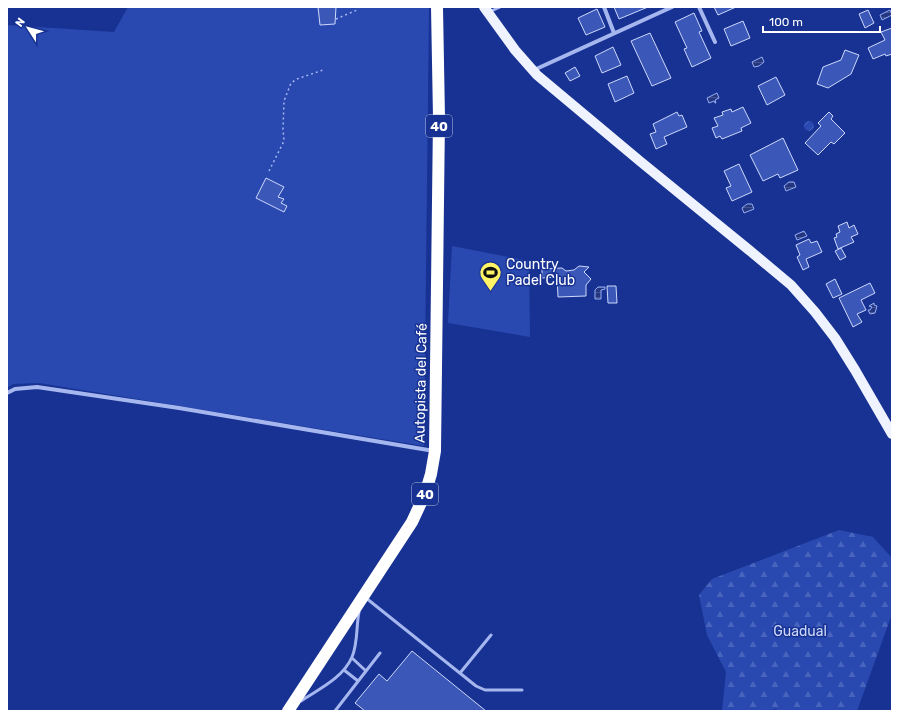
<svg xmlns="http://www.w3.org/2000/svg" width="899" height="718" viewBox="0 0 899 718" font-family="Rubik,sans-serif">
	<defs>
		<pattern id="forest-firs" width="22" height="20" patternUnits="userSpaceOnUse"><rect width="22" height="20" fill="#2949b1"/><path d="M5 1l3.5 6h-7zM16 11l3.5 6h-7z" fill="#4964bd"/></pattern>
		<pattern id="garden-furrows" width="10" height="10" patternUnits="userSpaceOnUse"><rect width="10" height="10" fill="#2949b1"/><path d="M-1 1l2-2M0 10L10 0M9 11l2-2" fill="none" stroke="#4964bd"/></pattern>
		<pattern id="water-rules" width="6" height="5" patternUnits="userSpaceOnUse"><rect width="6" height="5" fill="#23367f"/><path d="M0 2.5h6" fill="none" stroke="#445492"/></pattern>
	</defs>
	<rect width="100%" height="100%" fill="#173292"/>
	<path fill="#2949b1" d="M128,7H429L424,446L39,383L13,384L7,388V25L114,32Z
		M452,246L529,261L530,337L448,323Z"/>
	<path fill="url(#forest-firs)" d="M839,530L873,537L892,558V614L857,711H781L774,709L772,711H722L726,672L707,635L699,595L712,579Z"/>
	<path fill="url(#garden-furrows)" d="M804 126a5 5 0 1 1 10 0a5 5 0 1 1-10 0Z"/>
	<path fill="url(#water-rules)" stroke="#98aff3" d="M890,10L892,15L882,20L880,15Z
		M762,57L764,62L759,66L754,67L752,62Z
		M717,93L719,98L715,100L716,103H715L714,101L709,103L707,98Z
		M789,182H794L796,187L786,191L784,186Z
		M747,204H752L754,209L744,213L742,208Z
		M804,231L807,236L797,240L795,235Z
		M598,287H605V289L601,290V299H595V290Z
		M874,303V305L877,306L875,313L870,314L868,310H870L872,307L869,306Z"/>
	<path fill="#3b58b9" stroke="#cdd8fb" d="M318,7H336L335,24L320,25Z
		M614,7H648L619,19Z
		M714,7H736L718,15Z
		M597,9L605,27L586,35L578,18Z
		M868,10L874,23L865,28L859,14Z
		M694,13L702,31L699,32L711,58L692,67L684,49L687,48L675,22Z
		M743,21L750,38L731,46L724,29Z
		M892,28V54L886,56L885,54L873,59L868,48L885,40L881,32Z
		M650,33L671,78L652,86L631,41Z
		M613,47L621,65L602,73L595,56Z
		M845,50L859,55L851,74L828,88L817,84L823,67L841,60Z
		M575,67L580,76L570,81L565,73Z
		M627,76L634,93L615,102L608,84Z
		M776,77L785,95L767,105L758,86Z
		M743,107L751,123L741,128L742,131L722,139L720,136L716,138L712,128L718,126L714,118L723,115L722,112L731,109L732,112Z
		M677,112L679,116L682,115L687,127L664,137L667,144L656,149L650,134L656,132L653,124Z
		M829,112L833,116L831,119L845,133L834,144L831,142L818,155L805,143L821,126L818,123Z
		M783,138L798,170L780,178L778,174L763,181L750,155Z
		M739,164L752,192L732,201L726,188L731,186L724,171Z
		M266,178L284,187L278,197L284,199L281,203L287,206L284,212L256,198Z
		M847,222L849,228L854,225L858,234L851,237L854,242L838,249L834,238L837,237L836,234L840,232L838,226Z
		M809,239L811,243L817,241L822,252L806,259L809,267L803,270L797,257L800,255L796,245Z
		M841,248L846,257L840,260L835,251Z
		M579,266L589,267L584,272L591,279L586,285V296L558,297L557,277L542,278V269L562,268L566,271L574,270Z
		M835,279L842,294L833,298L826,284Z
		M870,283L875,293L861,300L866,310L857,314L862,322L853,327L839,298Z
		M607,286H616L617,303H608Z
		M412,651L486,711H365L355,703L379,674L387,681Z"/>
	<g fill="none" stroke-linecap="round" stroke-linejoin="round">
		<path stroke="#a6b7f0" stroke-width="1.5" stroke-dasharray="2 3" stroke-linecap="butt" d="M336,19L357,10L358,7
			M269,171L284,141L283,129L284,101L291,83L297,79L323,70"/>
		<path stroke="#a6b7f0" stroke-width="3" d="M489,12L500,7
			M366,598L476,686L485,690H522
			M352,658L366,671
			M344,670L358,681
			M460,673L491,635
			M301,701C319,689 343,678 352,657C358,643 356,627 359,612
			M335,711L380,653"/>
		<path stroke="#a6b7f0" stroke-width="4" d="M604,7L614,33
			M699,7L715,42
			M534,70L672,7
			M7,393L15,389L37,387L179,408L434,451"/>
		<path stroke="#eff2ff" stroke-width="10" d="M484,7L515,50L537,75L641,162L749,250L791,285L815,312L835,338L855,370L892,434"/>
		<path stroke="#fff" stroke-width="12" d="M288,711L412,522L425,494L431,474L435,451L439,118L437,7"/>
	</g>
	<defs>
		<symbol id="stadium-pin" viewBox="-11 -11 22 30"><path d="M0 17L-7.5 6A9.5 9.5 0 1 1 7.5 6Z" fill="#fff465" stroke="#173292"/><path d="M0-5a6.5 5 0 1 0 0 10a6.5 5 0 1 0 0-10ZM-3.5-1.8h7v3.6h-7Z" fill="#111"/></symbol>
	</defs>
	<g fill-rule="evenodd">
		<use href="#stadium-pin" x="478" y="260" width="25" height="34"/>
	</g>
	<g text-anchor="middle" dominant-baseline="central" stroke-width="3" stroke-linejoin="round" paint-order="stroke">
		<g fill="#173292" stroke="#b9c2de" stroke-width="1">
			<rect x="426" y="115" width="26" height="22" rx="3"/>
			<rect x="412" y="483" width="26" height="22" rx="3"/>
		</g>
		<g font-size="13" font-weight="bold" fill="#fff">
			<text x="439" y="126">40</text>
			<text x="425" y="494">40</text>
		</g>
		<g font-size="14" fill="#fff" stroke="#173292" text-anchor="start">
			<text x="506" y="264">Country<tspan x="506" dy="16">Padel Club</tspan></text>
		</g>
		<g font-size="14" fill="#fff" stroke="#173292">
			<text transform="translate(421 383) rotate(-89)">Autopista del Café</text>
		</g>
		<g font-size="14" fill="#cdd8fb" stroke="#173292">
			<text x="800" y="631">Guadual</text>
		</g>
	</g>
	<rect width="899" height="718" fill="none" stroke="#ffffff" stroke-width="16"/>
	<g transform="translate(28 28) rotate(306)" stroke="#173292" stroke-width="3" paint-order="stroke">
	<path d="M0-3L7 15L0 10L-7 15Z" fill="#ffffff"/>
	<text y="-6" font-size="11" font-weight="bold" text-anchor="middle" fill="#ffffff">N</text>
	</g>
	<path d="M763 26v6h117v-6" fill="none" stroke="#ffffff" stroke-width="2"/>
	<text x="769" y="26" font-size="12" fill="#ffffff" stroke="#173292" stroke-width="3" paint-order="stroke">100 m</text>
</svg>
